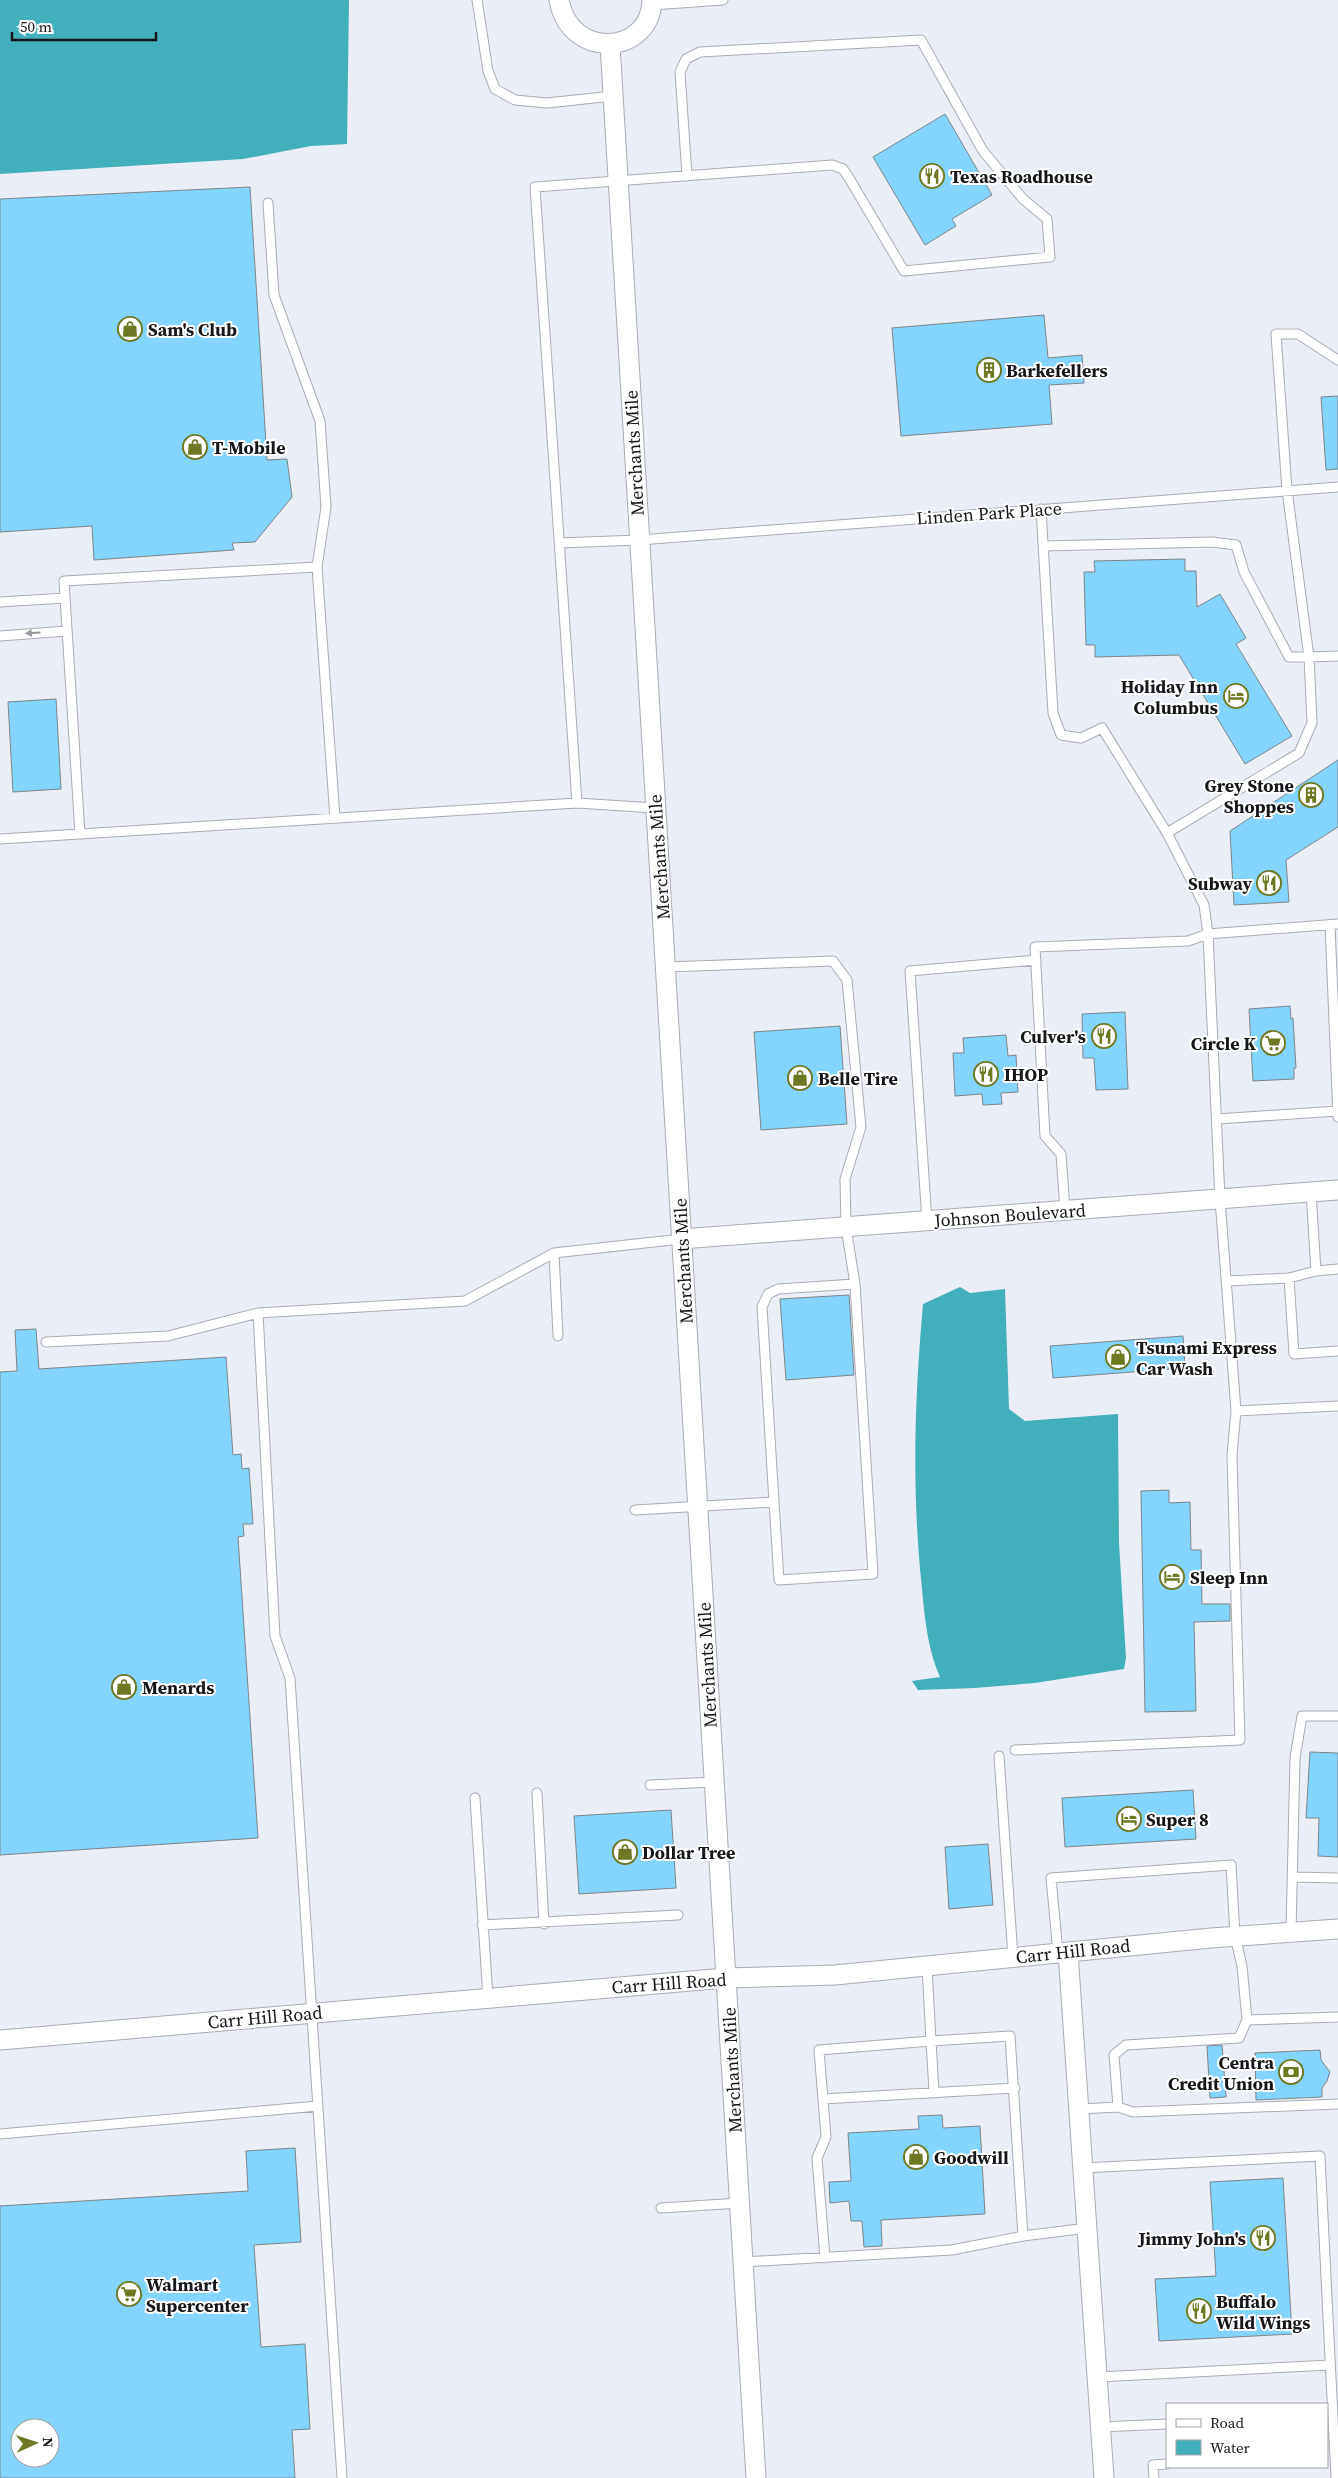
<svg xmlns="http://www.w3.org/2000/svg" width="1338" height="2478" viewBox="0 0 1338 2478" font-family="'Source Serif 4',serif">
	<rect width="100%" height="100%" fill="#eaeef7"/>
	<path fill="#42b0ba" d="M0,0H349L347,144L311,146L243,159L0,174Z
		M960,1287L970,1293L1005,1289L1009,1409L1025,1421L1118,1414L1119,1543L1126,1658L1124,1669L1035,1683L975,1688L918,1690L912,1681L940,1677C925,1643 924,1605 920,1569C912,1477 915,1396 923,1304Z"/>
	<path fill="#83d4fe" stroke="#7c858a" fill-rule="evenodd" d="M945,114L992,195L952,219L956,226L925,245L873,157Z
		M250,187L267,460L287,459L292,497L255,542L232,543L234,550L94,560L92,526L0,532V199Z
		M1044,315L1048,358L1082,355L1084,383L1049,385L1052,424L901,436L892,328Z
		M1338,396V469L1326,470L1321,397Z
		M1185,559V571H1196L1197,607L1220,594L1246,638L1236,644L1292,736L1245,764L1179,655L1095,657V645H1086L1084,572H1095L1094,561Z
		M56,699L61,789L13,792L8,702Z
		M1338,760V827L1286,860L1289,902L1234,905L1230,831Z
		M1290,1006L1291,1019L1293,1018L1296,1068H1294V1079L1253,1081L1249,1009Z
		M1125,1012L1128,1089L1096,1090L1094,1058H1083L1082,1014Z
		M840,1026L847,1124L761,1130L754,1032Z
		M1006,1035L1008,1056L1016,1055L1018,1092L1001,1093L1002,1104L983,1105L982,1094L955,1096L953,1053H964L963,1038Z
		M849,1295L854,1375L786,1380L780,1299Z
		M36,1329L39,1369L226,1357L233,1455L241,1454L242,1469L249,1468L253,1524H243L244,1536L238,1537L258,1838L0,1855V1372L17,1371L15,1330Z
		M1183,1336L1185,1368L1053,1378L1050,1346Z
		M1169,1490V1503L1190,1502L1191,1550H1201L1202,1604H1230V1621L1194,1622L1196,1711L1145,1712L1141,1491Z
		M1310,1752L1338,1753V1857L1318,1856L1319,1818H1306Z
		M1193,1790L1196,1839L1065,1847L1062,1798Z
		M671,1810L676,1888L579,1894L574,1816Z
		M988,1844L993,1905L949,1909L945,1847Z
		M1222,2045L1226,2097L1210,2098L1207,2046Z
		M1320,2050L1321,2060L1330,2072L1327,2081L1322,2088V2097L1256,2100L1255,2053Z
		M942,2115L943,2128L980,2126L985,2214L881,2220L882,2246L864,2247L862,2221H851L849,2201L830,2203L829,2182L851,2181L848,2133L919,2129L918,2116Z
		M295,2148L301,2242L254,2245L261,2347L305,2344L310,2429L292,2430L295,2478H0V2206L248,2191L246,2151ZM20,2428H50V2458H20Z
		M1283,2178L1292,2334L1159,2341L1155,2279L1216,2276L1210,2182Z"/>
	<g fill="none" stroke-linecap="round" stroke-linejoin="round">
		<defs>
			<path id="service" d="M477,0L488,71L495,89L515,100L547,103L613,96
				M652,5L723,0
				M268,203L274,295L320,421L326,507L317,567L335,818
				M1338,360L1298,334H1276L1287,490L1309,657L1338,656
				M559,543L639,540L1338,487
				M1043,546L1212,542L1236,545L1244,572L1289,657H1309L1312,723L1299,753L1167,833
				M0,602L65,598
				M0,636L67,631
				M577,803L535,187L832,165L843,169L849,178L904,271L1050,257L1047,219L1023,199L983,151L921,40L700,52L686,59L680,72L687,176
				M80,834L64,581L317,567
				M0,839L577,803L655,808
				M1330,925L1338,1117
				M1217,1119L1338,1111
				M1311,1192L1316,1271L1338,1269
				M1065,1210L1061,1154L1045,1136L1035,947L1188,941L1208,934L1338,924
				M927,1221L910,971L1036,960
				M554,1253L558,1336
				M1289,1278L1316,1271
				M1227,1281L1289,1278L1294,1354L1338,1351
				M258,1313L275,1636L290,1678L342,2478
				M46,1342L168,1336L258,1313L465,1301L554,1253L681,1239
				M1236,1411L1338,1406
				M774,1502L779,1580L873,1574L855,1284
				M635,1510L774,1502L762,1307L768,1294L778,1289L855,1284L846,1227L845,1179L861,1127L847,980L833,961L667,967
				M1015,1750L1240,1740L1232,1455L1236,1411L1220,1199L1208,934L1204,905L1167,833L1102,728L1081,738L1061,735L1053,713L1041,509
				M999,1756L1013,1957
				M650,1785L714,1782
				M537,1793L544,1924
				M475,1798L488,1998
				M1292,1877L1338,1878
				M482,1925L678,1915
				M1291,1932L1295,1758L1302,1716H1338
				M1058,1953L1051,1878L1231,1865L1235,1936L1242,1966L1247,2020L1338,2017
				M927,1966L931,2041L1010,2036L1023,2236
				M823,2099L1015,2088
				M1118,2107L1114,2055L1126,2045L1239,2038L1247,2020
				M1079,2109L1118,2107L1133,2112L1338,2104
				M0,2134L318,2106
				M1083,2168L1320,2156L1336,2478
				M661,2208L740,2203
				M825,2258L817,2158L826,2137L819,2050L931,2041L934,2092
				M743,2262L952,2250L1023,2236L1087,2228
				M1098,2377L1330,2365
				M1101,2427L1167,2424
				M1154,2478L1153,2465L1167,2464"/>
			<path id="minor" d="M559,0C570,61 651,55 652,0
				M610,44L756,2478
				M681,1239L1338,1190
				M1068,1952L1104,2478
				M0,2040L726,1978L835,1975L1211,1938L1338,1929"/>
		</defs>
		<use href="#service" stroke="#a8acb4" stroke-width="11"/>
		<use href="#minor" stroke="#a8acb4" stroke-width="21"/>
		<use href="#service" stroke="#fff" stroke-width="9"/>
		<use href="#minor" stroke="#fff" stroke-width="19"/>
	</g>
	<defs><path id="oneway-solid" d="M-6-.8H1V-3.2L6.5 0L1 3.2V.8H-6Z" transform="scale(1.25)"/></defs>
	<use fill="#959698" href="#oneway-solid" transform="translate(33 633) rotate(176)"/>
	<defs>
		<symbol id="restaurant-ring" viewBox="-11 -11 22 22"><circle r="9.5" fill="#fff" stroke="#6e7823" stroke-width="1.5"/><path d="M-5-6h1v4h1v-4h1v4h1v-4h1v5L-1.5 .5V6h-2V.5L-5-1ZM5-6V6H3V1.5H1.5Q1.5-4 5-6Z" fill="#6e7823"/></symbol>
		<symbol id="shop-ring" viewBox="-11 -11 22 22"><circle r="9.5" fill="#fff" stroke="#6e7823" stroke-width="1.5"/><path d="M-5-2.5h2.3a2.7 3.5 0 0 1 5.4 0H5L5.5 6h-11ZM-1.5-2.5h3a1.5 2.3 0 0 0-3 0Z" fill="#6e7823"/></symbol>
		<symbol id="building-ring" viewBox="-11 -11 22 22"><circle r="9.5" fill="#fff" stroke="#6e7823" stroke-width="1.5"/><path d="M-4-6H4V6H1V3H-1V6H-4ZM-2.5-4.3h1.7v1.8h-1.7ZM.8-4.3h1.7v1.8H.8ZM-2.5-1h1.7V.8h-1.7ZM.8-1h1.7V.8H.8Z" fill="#6e7823"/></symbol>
		<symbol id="hotel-ring" viewBox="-11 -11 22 22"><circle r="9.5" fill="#fff" stroke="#6e7823" stroke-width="1.5"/><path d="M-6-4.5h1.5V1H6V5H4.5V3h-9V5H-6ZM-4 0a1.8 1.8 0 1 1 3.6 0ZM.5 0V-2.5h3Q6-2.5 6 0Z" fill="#6e7823"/></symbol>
		<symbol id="supermarket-ring" viewBox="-11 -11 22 22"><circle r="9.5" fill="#fff" stroke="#6e7823" stroke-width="1.5"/><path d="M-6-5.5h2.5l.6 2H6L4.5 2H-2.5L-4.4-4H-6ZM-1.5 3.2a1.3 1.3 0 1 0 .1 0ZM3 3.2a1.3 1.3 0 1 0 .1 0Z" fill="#6e7823"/></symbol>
		<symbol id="bank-ring" viewBox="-11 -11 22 22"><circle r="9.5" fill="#fff" stroke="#6e7823" stroke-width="1.5"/><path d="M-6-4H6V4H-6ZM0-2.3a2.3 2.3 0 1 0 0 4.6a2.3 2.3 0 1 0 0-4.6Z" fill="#6e7823"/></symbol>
	</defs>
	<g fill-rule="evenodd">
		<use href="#restaurant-ring" x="918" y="162" width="28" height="28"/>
		<use href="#shop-ring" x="116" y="315" width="28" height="28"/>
		<use href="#building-ring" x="975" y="356" width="28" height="28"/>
		<use href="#shop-ring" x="181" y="433" width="28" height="28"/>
		<use href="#hotel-ring" x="1222" y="682" width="28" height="28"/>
		<use href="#building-ring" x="1297" y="781" width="28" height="28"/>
		<use href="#restaurant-ring" x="1255" y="869" width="28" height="28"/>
		<use href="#restaurant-ring" x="1090" y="1022" width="28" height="28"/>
		<use href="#supermarket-ring" x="1259" y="1029" width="28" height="28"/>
		<use href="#restaurant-ring" x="972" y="1060" width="28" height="28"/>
		<use href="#shop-ring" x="786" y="1064" width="28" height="28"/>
		<use href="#shop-ring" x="1104" y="1343" width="28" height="28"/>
		<use href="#hotel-ring" x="1158" y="1563" width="28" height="28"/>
		<use href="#shop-ring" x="110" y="1673" width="28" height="28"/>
		<use href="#hotel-ring" x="1115" y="1805" width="28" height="28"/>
		<use href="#shop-ring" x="611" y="1838" width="28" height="28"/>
		<use href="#bank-ring" x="1277" y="2058" width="28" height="28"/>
		<use href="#shop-ring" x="902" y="2143" width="28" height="28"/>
		<use href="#restaurant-ring" x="1249" y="2224" width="28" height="28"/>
		<use href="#supermarket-ring" x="115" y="2280" width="28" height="28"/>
		<use href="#restaurant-ring" x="1185" y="2297" width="28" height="28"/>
	</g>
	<g text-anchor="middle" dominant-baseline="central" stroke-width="4" stroke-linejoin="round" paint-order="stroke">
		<g font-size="18" font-weight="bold" fill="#141619" stroke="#fff" text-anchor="start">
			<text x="950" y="176">Texas Roadhouse</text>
			<text x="148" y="329">Sam's Club</text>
			<text x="1006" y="370">Barkefellers</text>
			<text x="212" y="447">T-Mobile</text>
			<text x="1218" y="686" text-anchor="end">Holiday Inn<tspan x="1218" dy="21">Columbus</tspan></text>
			<text x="1294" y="785" text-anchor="end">Grey Stone<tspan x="1294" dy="21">Shoppes</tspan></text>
			<text x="1252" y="883" text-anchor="end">Subway</text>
			<text x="1086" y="1036" text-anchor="end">Culver's</text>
			<text x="1256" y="1043" text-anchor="end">Circle K</text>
			<text x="1004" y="1074">IHOP</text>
			<text x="818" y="1078">Belle Tire</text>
			<text x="1136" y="1347">Tsunami Express<tspan x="1136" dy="21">Car Wash</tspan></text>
			<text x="1190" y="1577">Sleep Inn</text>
			<text x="142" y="1687">Menards</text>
			<text x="1146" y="1819">Super 8</text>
			<text x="642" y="1852">Dollar Tree</text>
			<text x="1274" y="2062" text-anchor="end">Centra<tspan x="1274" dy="21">Credit Union</tspan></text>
			<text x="934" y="2157">Goodwill</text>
			<text x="1246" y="2238" text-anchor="end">Jimmy John's</text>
			<text x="146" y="2284">Walmart<tspan x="146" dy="21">Supercenter</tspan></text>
			<text x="1216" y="2301">Buffalo<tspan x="1216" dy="21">Wild Wings</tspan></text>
		</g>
		<g font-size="18" fill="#141619" stroke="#fff">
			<text transform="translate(634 453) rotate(-93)">Merchants Mile</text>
			<text transform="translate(989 513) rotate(-4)">Linden Park Place</text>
			<text transform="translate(659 857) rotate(-94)">Merchants Mile</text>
			<text transform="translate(1010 1215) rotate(-4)">Johnson Boulevard</text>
			<text transform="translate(683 1261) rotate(-93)">Merchants Mile</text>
			<text transform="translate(707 1665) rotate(-93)">Merchants Mile</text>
			<text transform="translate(1073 1951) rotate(-6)">Carr Hill Road</text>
			<text transform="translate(669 1983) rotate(-4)">Carr Hill Road</text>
			<text transform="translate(265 2017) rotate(-5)">Carr Hill Road</text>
			<text transform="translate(732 2070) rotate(-93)">Merchants Mile</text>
		</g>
	</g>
	<rect x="1166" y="2403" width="162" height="65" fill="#ffffff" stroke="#a1a2a3"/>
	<rect x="1176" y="2419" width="25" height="8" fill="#ffffff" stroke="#a1a2a3"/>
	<text x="1210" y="2428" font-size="15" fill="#141619">Road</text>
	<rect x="1176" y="2440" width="25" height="15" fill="#42b0ba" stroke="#a1a2a3"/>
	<text x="1210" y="2453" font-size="15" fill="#141619">Water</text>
	<g transform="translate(35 2443) rotate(87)"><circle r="24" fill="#ffffff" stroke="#a1a2a3"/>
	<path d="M0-4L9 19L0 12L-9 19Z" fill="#6e7823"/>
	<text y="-8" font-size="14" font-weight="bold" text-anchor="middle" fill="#141619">N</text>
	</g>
	<path d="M12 32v8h144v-8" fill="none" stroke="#141619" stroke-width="2.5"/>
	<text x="20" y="32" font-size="15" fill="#141619" stroke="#ffffff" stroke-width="4" paint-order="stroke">50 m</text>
</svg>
